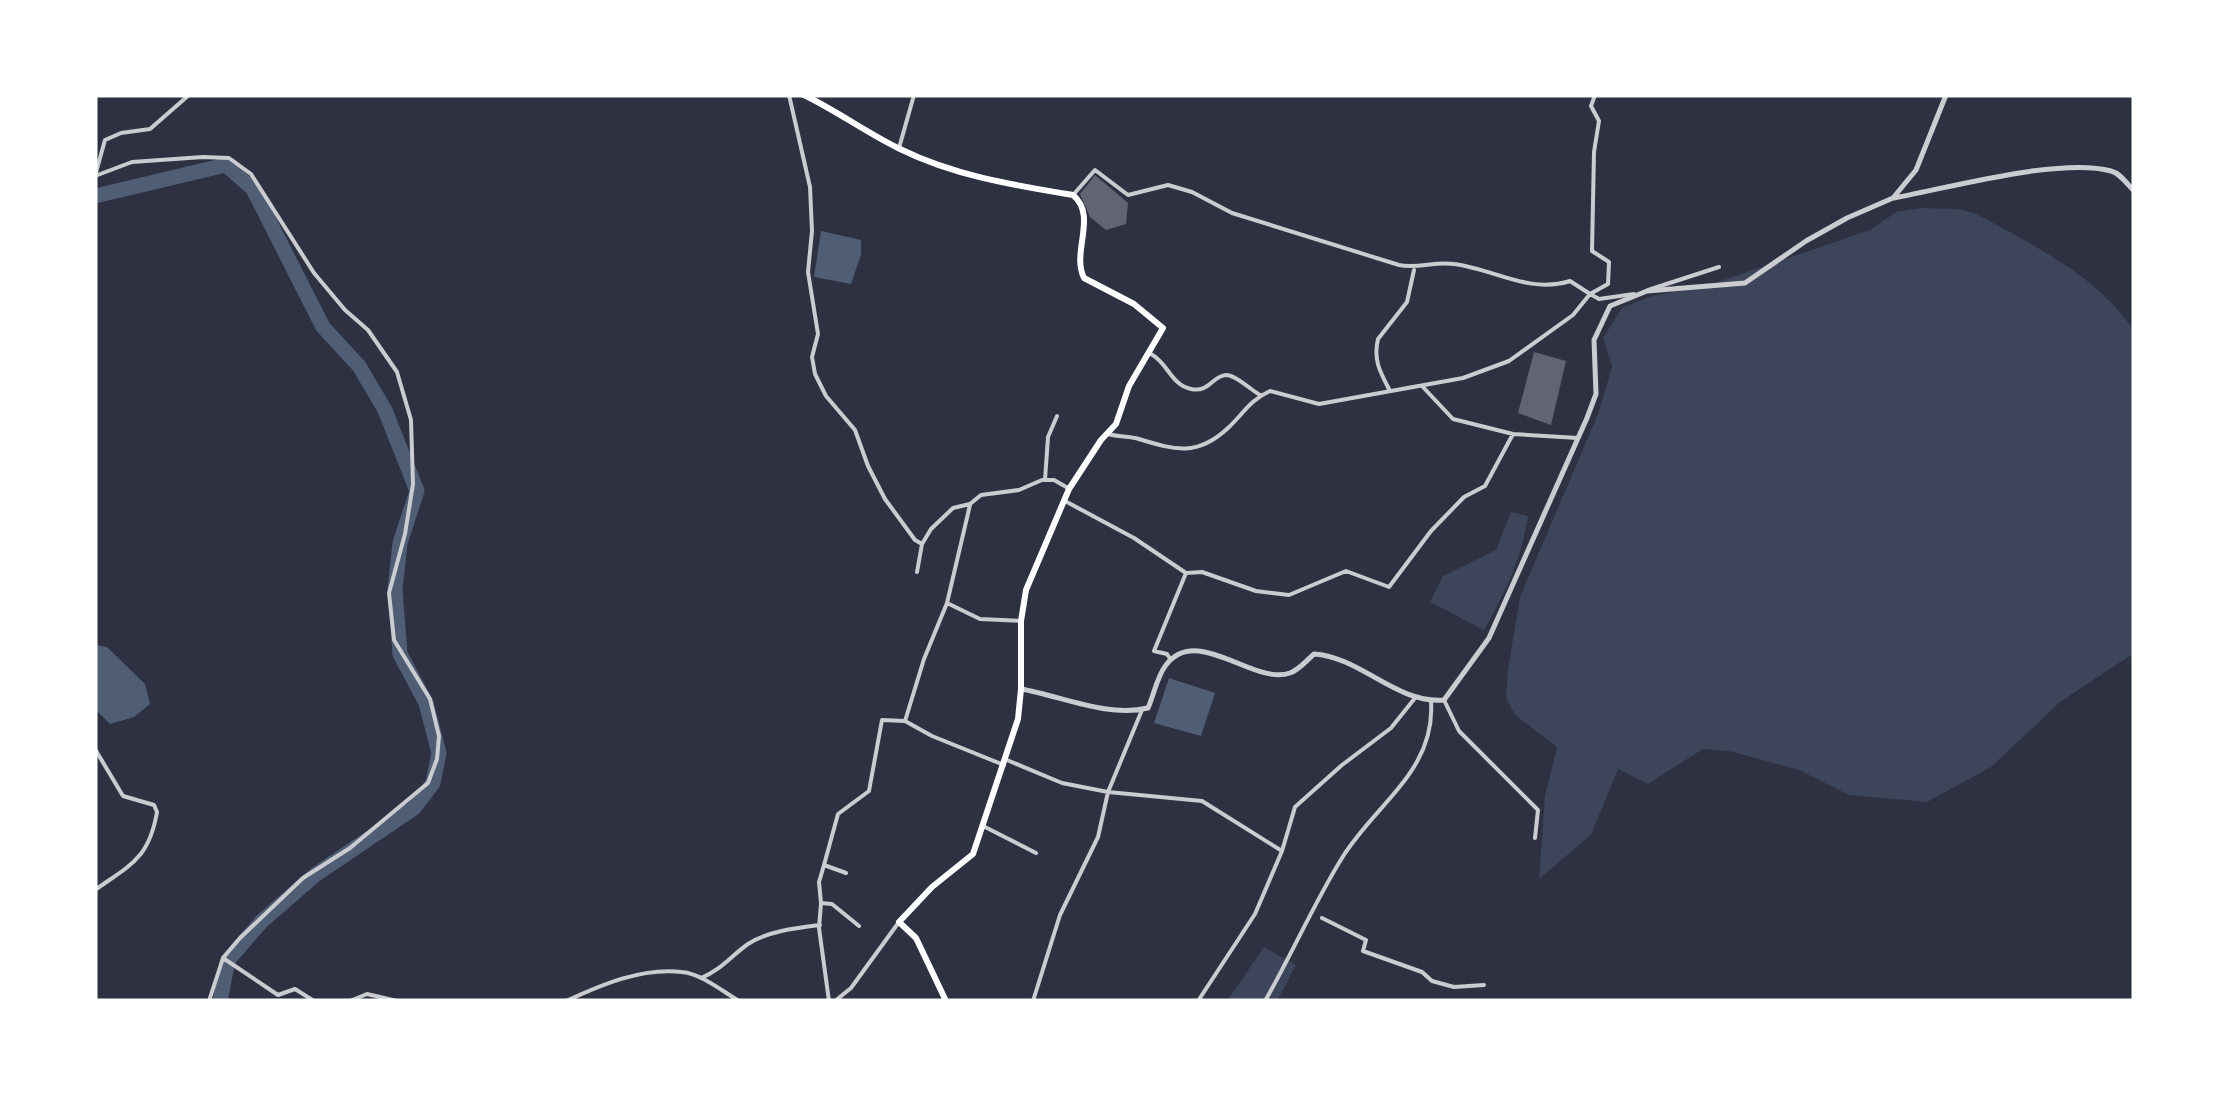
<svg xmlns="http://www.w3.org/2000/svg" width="2229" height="1096" viewBox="0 0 2229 1096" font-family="Lato,sans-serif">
	<rect width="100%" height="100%" fill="#2d3142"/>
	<path fill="#3c4559" d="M1921,208C1937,209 1962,207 1976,214C2032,244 2098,276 2134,331V653L2060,702L1991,767L1927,802L1849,795L1799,770L1729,751L1703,749L1648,784L1618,769L1591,835L1539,879L1545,796L1557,747L1515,715L1506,697L1508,669L1520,597L1598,414L1612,367L1603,338L1622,308L1649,297L1715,283L1870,230L1896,212Z
		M1511,512L1528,516C1521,561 1506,591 1484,630L1430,602L1443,576L1496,550Z
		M1264,947L1296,965L1277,1001H1227Z"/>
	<path fill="#4f5d75" d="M821,231L861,240V255L851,284L814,277Z
		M95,645L107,647L145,684L150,704L134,717L110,724L95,709Z
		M1169,678L1215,693L1201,736L1154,723Z"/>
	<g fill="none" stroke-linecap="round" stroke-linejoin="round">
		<path stroke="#4f5d75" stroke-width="15" d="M95,196L226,165L253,189L323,327L359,366L385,410L417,491L400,543L395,589L400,654L426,703L439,753L433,783L414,808L315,875L262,921L228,960L220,1001"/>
	</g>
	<path fill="#626471" d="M1095,175L1128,203L1126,224L1106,230L1090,217L1080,194Z
		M1534,352L1566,361L1551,425L1518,413Z"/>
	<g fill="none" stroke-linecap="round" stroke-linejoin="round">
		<path stroke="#caccd0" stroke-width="4" d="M789,95L810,187L812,231L808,272L818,334L812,357L815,374L826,396L855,430L868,466L885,499L915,540L922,544
			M899,148L914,95
			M95,176L132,162L203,157L229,158L251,174L314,273L345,310L368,330L397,372L411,420L413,484L405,534L389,593L394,640L430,699L439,736L437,759L428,783L350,848L303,878L240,938L223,958L209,1001
			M95,176L105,140L121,133L150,129L189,95
			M1073,195L1095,170L1128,195L1168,185L1192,192L1232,213L1399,265C1418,269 1435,261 1454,264C1494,269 1529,294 1570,281L1590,294L1608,284L1609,262L1592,251L1594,152L1599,121L1591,106L1595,95
			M1648,290L1719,267
			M1151,354C1168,363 1171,385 1191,389C1209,393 1212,376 1226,375C1236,375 1251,390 1260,395
			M1422,386L1453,419L1513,434L1578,438
			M1390,391C1380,372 1373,360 1378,339L1407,302L1414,270
			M1108,434C1119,437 1129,436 1139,439C1175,450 1197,457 1228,428C1243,414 1250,400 1270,391L1319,404L1463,378L1509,361L1573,315L1590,294L1599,299L1634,294
			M1045,480L1048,437L1057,416
			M1065,501L1134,538L1186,573L1202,572L1256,591L1289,595L1346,571L1389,587L1431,531L1464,497L1485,486L1513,434
			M917,572L922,544L931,529L953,508L970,504L981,495L1019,490L1042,480H1054L1068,488
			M947,603L970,505
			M1171,660L1167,654L1154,651L1186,573
			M1444,700L1459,731L1538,810L1535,838
			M905,721L924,659L947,603L980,619L1021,621
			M95,749L123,796L154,805L157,812C149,859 130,865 95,890
			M1007,760L1062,783L1108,792L1202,801L1282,851
			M983,826L1036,853
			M824,865L819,882L821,903L832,904L859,926
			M846,873L824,865L838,814L869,791L882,720L905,721L932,736L1004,765
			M821,903L819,928L829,1001
			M1322,918L1366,940L1363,951L1422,972L1432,981L1454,987L1484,985
			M223,958L278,995L295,989L314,1001
			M701,978C721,970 731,956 748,944C768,931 797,928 820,925
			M350,1001L367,994L397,1001
			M566,1001C601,985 642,967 682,972C702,974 722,991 739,1001
			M835,1001L851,988L899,922
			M1033,1001L1060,915L1098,837L1108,792L1142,710
			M1198,1001L1255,914L1282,851L1295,807L1342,765L1391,728L1415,698
			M1265,1001C1292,954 1314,903 1342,858C1375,804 1436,771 1431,701"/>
		<path stroke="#caccd0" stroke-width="5" d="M1894,198C1948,188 2061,157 2111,171C2120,173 2127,184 2134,191
			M1021,689C1061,696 1108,718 1148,708C1154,695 1157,676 1166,665C1197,624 1254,686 1290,673C1299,670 1307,660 1314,654C1361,657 1396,704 1444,700L1489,638L1587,418L1596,394L1594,340L1610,306L1647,291L1745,283L1806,241L1847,218L1893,198L1916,170L1946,95"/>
		<path stroke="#fff" stroke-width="6" d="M804,95C837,111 867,133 900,149C955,176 1013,185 1073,195C1098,216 1071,252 1084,278L1134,304L1163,328L1129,386L1116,424L1101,440L1069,489L1026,590L1021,621V689L1018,719L973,854L932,887L899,922L916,938L946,1001"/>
	</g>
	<rect width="2229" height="1096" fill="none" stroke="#ffffff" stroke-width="195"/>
</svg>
